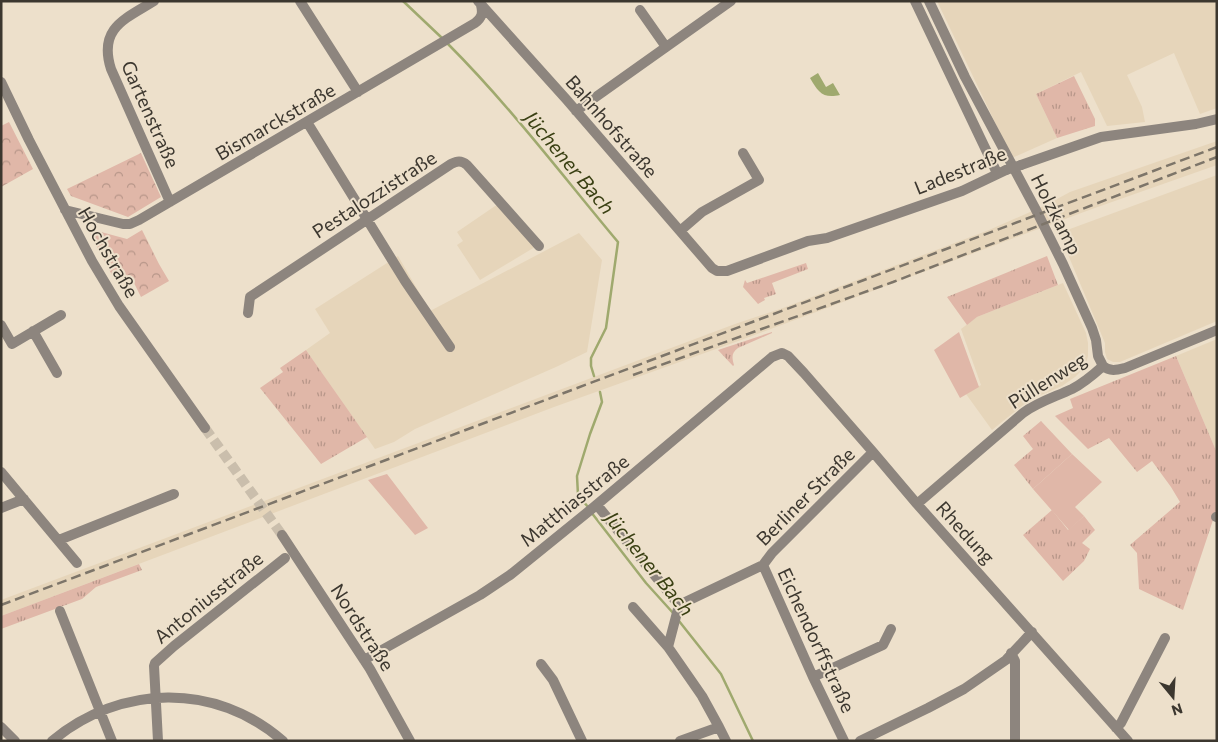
<svg xmlns="http://www.w3.org/2000/svg" width="1218" height="742" viewBox="0 0 1218 742" font-family="Commissioner,sans-serif">
	<defs>
		<pattern id="grass-tufts" width="24" height="20" patternUnits="userSpaceOnUse" patternTransform="scale(1.25)"><rect width="24" height="20" fill="#e0b7a8"/><path d="M3 7l-1-3M5 7V3M7 7l1-3M15 17l-1-3M17 17v-4M19 17l1-3" fill="none" stroke="#b79689"/></pattern>
		<pattern id="park-crowns" width="20" height="18" patternUnits="userSpaceOnUse" patternTransform="scale(1.25)"><rect width="20" height="18" fill="#e0b7a8"/><path d="M2 6a3 3 0 1 1 6 0M12 15a3 3 0 1 1 6 0" fill="none" stroke="#b79689"/></pattern>
	</defs>
	<rect width="100%" height="100%" fill="#ede0cb"/>
	<path fill="#e6d5ba" d="M937,1H1217V108L1200,114L1174,53L1127,75L1142,107L1145,122L1107,126L1081,72L1036,94L1057,138L1012,158Z
		M1217,141V165L1092,209L741,340L554,407L1,616V600L735,324L783,308L989,230L1046,205L1070,192Z
		M1217,175V321L1120,362H1113L1107,359L1105,352V343L1059,233Z
		M498,204L535,247L480,280L457,245L463,241L457,232Z
		M579,233L602,260L587,352L556,367L415,429L394,442L375,449L306,350L330,333L315,309L398,256L430,311Z
		M1063,283L1086,333L1088,343V356L1085,367L1075,377L1062,386L1041,395L1028,401L992,430L966,394L981,385L961,329L977,317Z
		M1217,339V453L1176,356Z"/>
	<path fill="url(#grass-tufts)" d="M1074,76L1095,119V126L1057,138L1036,94Z
		M1047,256L1058,285L977,317L967,325L947,297Z
		M806,263L808,269L772,283L776,294L764,298L765,300L758,304L743,287L745,280L747,283Z
		M772,332V333L738,348C731,353 732,358 734,365L733,366L718,350Z
		M306,350L367,437L321,464L260,388L283,372L280,368Z
		M1176,356L1217,453V508L1183,610L1139,589L1137,553L1130,545L1180,502L1171,487L1152,461L1137,472L1109,438L1088,449L1055,416L1073,408L1070,399Z
		M1041,421L1072,454L1033,489L1014,465L1033,449L1023,436Z
		M1052,510L1068,530L1084,516L1095,530L1082,543L1090,549L1084,561L1063,581L1023,535Z
		M139,564L142,570L96,587L82,599L1,629V616Z"/>
	<path fill="url(#park-crowns)" d="M9,122L33,169L1,187V126Z
		M141,153L161,197L128,217L71,196L67,189Z
		M90,229L127,239L142,230L159,264L169,281L141,297L133,281L112,275L88,230Z"/>
	<path fill="#e0b7a8" d="M959,332L979,387L960,398L934,350Z
		M1072,454L1102,482L1075,507L1084,516L1069,530L1033,489Z
		M387,474L428,528L415,535L368,480Z"/>
	<path fill="#9fa96e" d="M818,73L826,87L833,83L840,95C823,99 818,92 810,78Z"/>
	<g fill="none" stroke-linecap="round" stroke-linejoin="round">
		<path stroke="#9fa96e" stroke-width="2.5" d="M403,1L442,38
			M448,44C509,105 562,175 618,242L606,328L591,358V366L594,376
			M588,507L578,495L577,476L590,434L602,402L600,392
			M591,512L646,583L674,614
			M679,621L721,674L753,741"/>
		<path stroke="#cabeac" stroke-width="10" stroke-dasharray="10 5" stroke-linecap="butt" d="M205,428L282,535"/>
		<path stroke="#8d857e" stroke-width="10" d="M154,1C125,19 98,28 111,69L170,202
			M300,1L358,92
			M478,1L566,99L712,268L717,271H727L808,241L827,238L962,191L1006,170
			M915,1L997,173
			M929,1L965,77L1035,208L1063,264L1092,328L1096,340L1098,356L1103,366
			M640,10L666,47
			M1,82L29,140L92,261L119,306L205,428
			M576,111L731,1
			M307,122L405,281L450,347
			M1021,165L1101,137L1196,124L1217,119
			M65,210L123,224H130L139,220L475,23C482,18 483,13 481,5
			M680,231L702,212L759,180L743,153
			M248,313L250,297L451,164C457,161 461,160 467,165L539,246
			M1,325L12,344L61,315
			M33,331L57,373
			M1103,366C1110,372 1117,370 1125,368L1217,330
			M1,472L77,563
			M917,504L1023,413C1038,402 1055,397 1072,389C1084,383 1093,375 1103,366
			M597,505L679,605
			M1,508L24,499
			M1216,517H1217
			M282,535L370,669L410,741
			M59,540L174,494
			M763,565L813,677L844,741
			M763,565L772,553L873,452
			M679,605L763,565
			M633,607L668,647L702,696L719,727
			M60,611L112,741
			M668,647L679,605
			M1011,653L1015,661V741
			M364,660L480,595L510,575L594,507L772,357L782,353L788,356L804,373L873,452L917,504L1128,741
			M541,664L553,680L582,741
			M813,677L883,645L891,629
			M1,727L15,741
			M1116,728L1121,723L1165,638
			M52,741C120,684 216,682 283,741
			M158,741L154,666L155,663L174,646L285,558
			M680,741L719,727L726,741
			M860,741L928,708L964,689L1006,660L1032,632"/>
		<path stroke="#7d7569" stroke-width="2.5" stroke-dasharray="10 5" stroke-linecap="butt" d="M633,375L893,282L1217,157
			M1,605L1217,147"/>
		<path stroke="#8d857e" stroke-width="10" d="M1006,170L1021,165"/>
	</g>
	<g text-anchor="middle" dominant-baseline="central" stroke-width="4" stroke-linejoin="round" paint-order="stroke">
		<g font-size="19" fill="#3c372f" stroke="#ede0cb">
			<text transform="translate(151 114) rotate(66)">Gartenstraße</text>
			<text transform="translate(275 121) rotate(-30)">Bismarckstraße</text>
			<text transform="translate(612 126) rotate(49)">Bahnhofstraße</text>
			<text transform="translate(960 170) rotate(-22)">Ladestraße</text>
			<text transform="translate(374 194) rotate(-33)">Pestalozzistraße</text>
			<text transform="translate(1057 214) rotate(63)">Holzkamp</text>
			<text transform="translate(109 252) rotate(60)">Hochstraße</text>
			<text transform="translate(1047 380) rotate(-32)">Püllenweg</text>
			<text transform="translate(805 496) rotate(-45)">Berliner Straße</text>
			<text transform="translate(574 500) rotate(-39)">Matthiasstraße</text>
			<text transform="translate(966 532) rotate(48)">Rhedung</text>
			<text transform="translate(208 597) rotate(-39)">Antoniusstraße</text>
			<text transform="translate(363 627) rotate(57)">Nordstraße</text>
			<text transform="translate(817 640) rotate(65)">Eichendorffstraße</text>
		</g>
		<g font-size="20" font-style="italic" fill="#3a4013" stroke="#ede0cb">
			<text transform="translate(570 162) rotate(50)">Jüchener Bach</text>
			<text transform="translate(650 563) rotate(51)">Jüchener Bach</text>
		</g>
	</g>
	<rect width="1218" height="742" fill="none" stroke="#3c372f" stroke-width="5"/>
	<g transform="translate(1173 697) rotate(162)" stroke="#ede0cb" stroke-width="4" paint-order="stroke">
	<path d="M0-4L9 19L0 12L-9 19Z" fill="#3c372f"/>
	<text y="-8" font-size="14" font-weight="bold" text-anchor="middle" fill="#3c372f">N</text>
	</g>
</svg>
